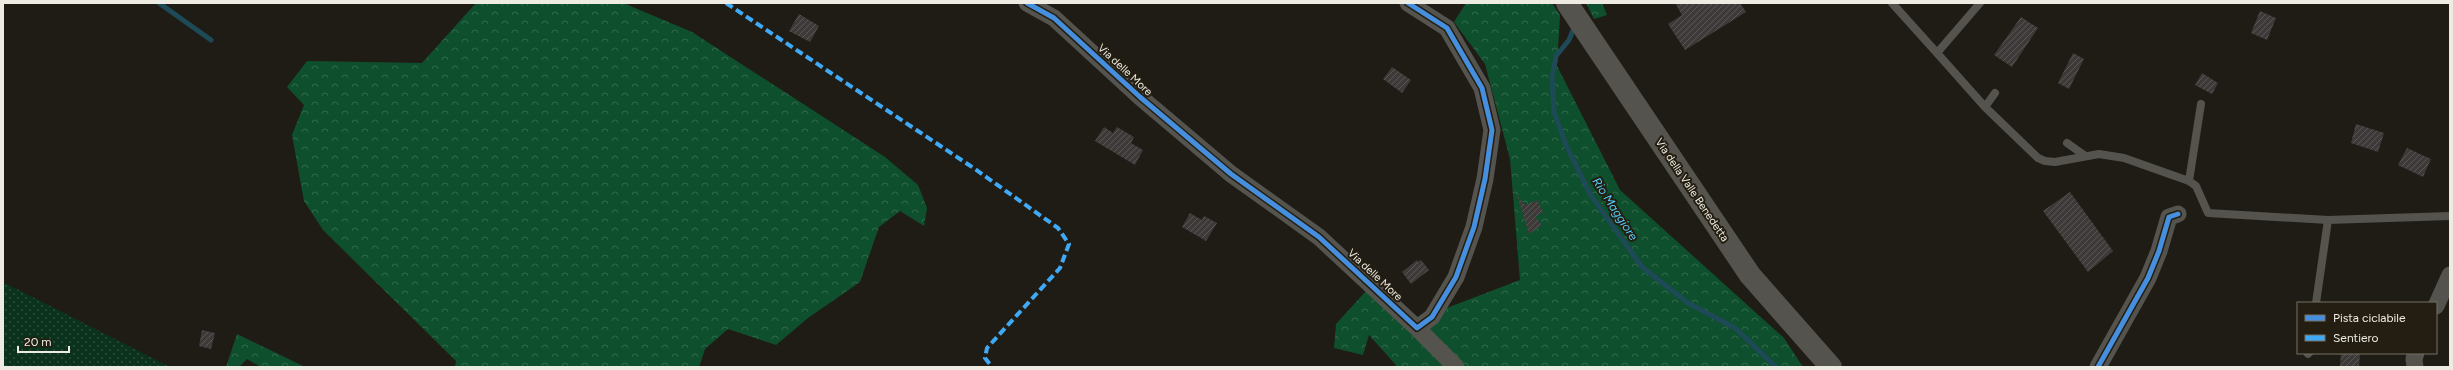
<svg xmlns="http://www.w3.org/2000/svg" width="2453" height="370" viewBox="0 0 2453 370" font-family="Figtree,sans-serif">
	<defs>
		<pattern id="grass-dots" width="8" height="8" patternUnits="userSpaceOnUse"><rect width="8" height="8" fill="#0a321c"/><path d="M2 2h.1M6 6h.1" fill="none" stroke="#2e503d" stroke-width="1.8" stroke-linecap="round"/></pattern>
		<pattern id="forest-crowns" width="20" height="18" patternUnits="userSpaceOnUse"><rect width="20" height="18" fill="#0e502d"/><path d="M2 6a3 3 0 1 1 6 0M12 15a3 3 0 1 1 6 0" fill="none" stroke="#31694b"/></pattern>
		<pattern id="building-hatch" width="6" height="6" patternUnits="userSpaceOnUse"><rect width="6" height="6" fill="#3d3a39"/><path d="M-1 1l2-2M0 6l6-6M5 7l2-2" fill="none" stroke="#595755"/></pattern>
	</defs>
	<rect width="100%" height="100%" fill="#1f1c15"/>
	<path fill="url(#grass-dots)" d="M3,282L170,367H3Z"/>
	<path fill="url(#forest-crowns)" d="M476,3H623L692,32L885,157L918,185L927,208L924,226L900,211L879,227L860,282L808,318L776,345L728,329L705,349L699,367H455L456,361L323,230L304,201L292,135L304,105L287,87L307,61L422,63Z
		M1466,3H1552L1560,15L1557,66L1620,190L1784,338L1803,367H1393L1396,365L1369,335L1363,355L1334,348L1336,324L1367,290L1410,322L1520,280L1510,159L1485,64L1454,22Z
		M1586,3H1602L1607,15L1594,19Z
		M237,334L305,367H261L247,359L239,367H226Z"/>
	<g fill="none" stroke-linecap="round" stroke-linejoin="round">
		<path stroke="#1e4957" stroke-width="5" d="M159,3L211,40
			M1575,25L1569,40L1556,56L1552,78L1554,112L1566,145L1590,194L1642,267L1688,303L1735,328L1776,367"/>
	</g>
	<path fill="url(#building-hatch)" d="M1675,3H1740L1746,12L1685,50L1668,24L1682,15Z
		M2260,11L2276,18L2267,40L2251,33Z
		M799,14L819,26L810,42L789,31Z
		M2021,17L2038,28L2012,67L1994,55Z
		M2073,53L2084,59L2069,89L2058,83Z
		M1392,67L1411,80L1402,93L1383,79Z
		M2202,73L2218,83L2212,94L2195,85Z
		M2356,124L2384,133L2378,152L2351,143Z
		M1104,127L1113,133L1117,127L1134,137L1131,143L1143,150L1135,165L1095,141Z
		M2407,148L2431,159L2423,177L2398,165Z
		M2070,192L2113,251L2088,272L2043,211Z
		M1517,195L1525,205L1537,200L1543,212L1535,217L1542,225L1529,234Z
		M1190,213L1202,220L1204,216L1217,223L1206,241L1182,227Z
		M1417,260L1418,262L1421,260L1429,270L1411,284L1402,272Z
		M202,330L215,333L211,349L199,346Z
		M2341,353H2360L2359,367L2340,366Z"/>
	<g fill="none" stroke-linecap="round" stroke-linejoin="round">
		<path stroke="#55534d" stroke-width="8" d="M1892,3L1937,53
			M1980,3L1937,53L1985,107
			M1995,93L1985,107L2038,158L2045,161L2055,162L2099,154L2124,158L2189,181L2196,186L2208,213L2328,220L2450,216
			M2067,143L2084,155
			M2189,181L2201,104
			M2316,303L2328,220
			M2308,354L2309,353"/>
		<path stroke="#55534d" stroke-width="17" d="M1027,3L1054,18L1140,97L1231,174L1319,237L1417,328L1432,317L1456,277L1474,227L1485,179L1492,130L1482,88L1447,28L1408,3
			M2436,306L2450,275
			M1417,328L1456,367
			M2098,367L2148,278L2159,251L2169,217L2178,214
			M2415,367L2414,359L2416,353"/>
		<path stroke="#55534d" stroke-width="22" d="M1567,3L1750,275L1831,367"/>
		<path stroke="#3fa9f5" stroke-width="4" stroke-dasharray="8 4" stroke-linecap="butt" d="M726,3L975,169L1058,228L1069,244L1060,268L987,348L985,358L992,367"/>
		<defs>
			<path id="cycleway" d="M1027,3L1054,18L1140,97L1231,174L1319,237L1417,328L1432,317L1456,277L1474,227L1485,179L1492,130L1482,88L1447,28L1408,3
				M2098,367L2148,278L2159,251L2169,217L2178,214"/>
		</defs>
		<use href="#cycleway" stroke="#231e11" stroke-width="8"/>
		<use href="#cycleway" stroke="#468fdf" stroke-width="5"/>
	</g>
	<g text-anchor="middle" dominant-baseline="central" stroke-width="4" stroke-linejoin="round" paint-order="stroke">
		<g font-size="11" fill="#eeebe2" stroke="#231e11">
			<text transform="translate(1125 70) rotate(43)">Via delle More</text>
			<text transform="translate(1692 190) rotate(56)">Via della Valle Benedetta</text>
			<text transform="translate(1375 275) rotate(43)">Via delle More</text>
		</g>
		<g font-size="12" font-style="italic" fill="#53d1fe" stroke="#231e11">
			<text transform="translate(1615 209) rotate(57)">Rio Maggiore</text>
		</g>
	</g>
	<rect width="2453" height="370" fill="none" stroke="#eeebe2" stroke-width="8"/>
	<rect x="2297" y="302" width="140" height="52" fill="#231e11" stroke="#747065"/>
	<rect x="2305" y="315" width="20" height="6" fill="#468fdf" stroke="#747065"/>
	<text x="2333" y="322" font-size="12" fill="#eeebe2">Pista ciclabile</text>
	<rect x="2305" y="335" width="20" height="6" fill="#3fa9f5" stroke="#747065"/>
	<text x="2333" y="342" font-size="12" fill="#eeebe2">Sentiero</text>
	<path d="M18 346v6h51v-6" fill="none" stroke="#eeebe2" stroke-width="2"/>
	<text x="24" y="346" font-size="12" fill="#eeebe2" stroke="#231e11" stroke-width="3" paint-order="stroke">20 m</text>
</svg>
